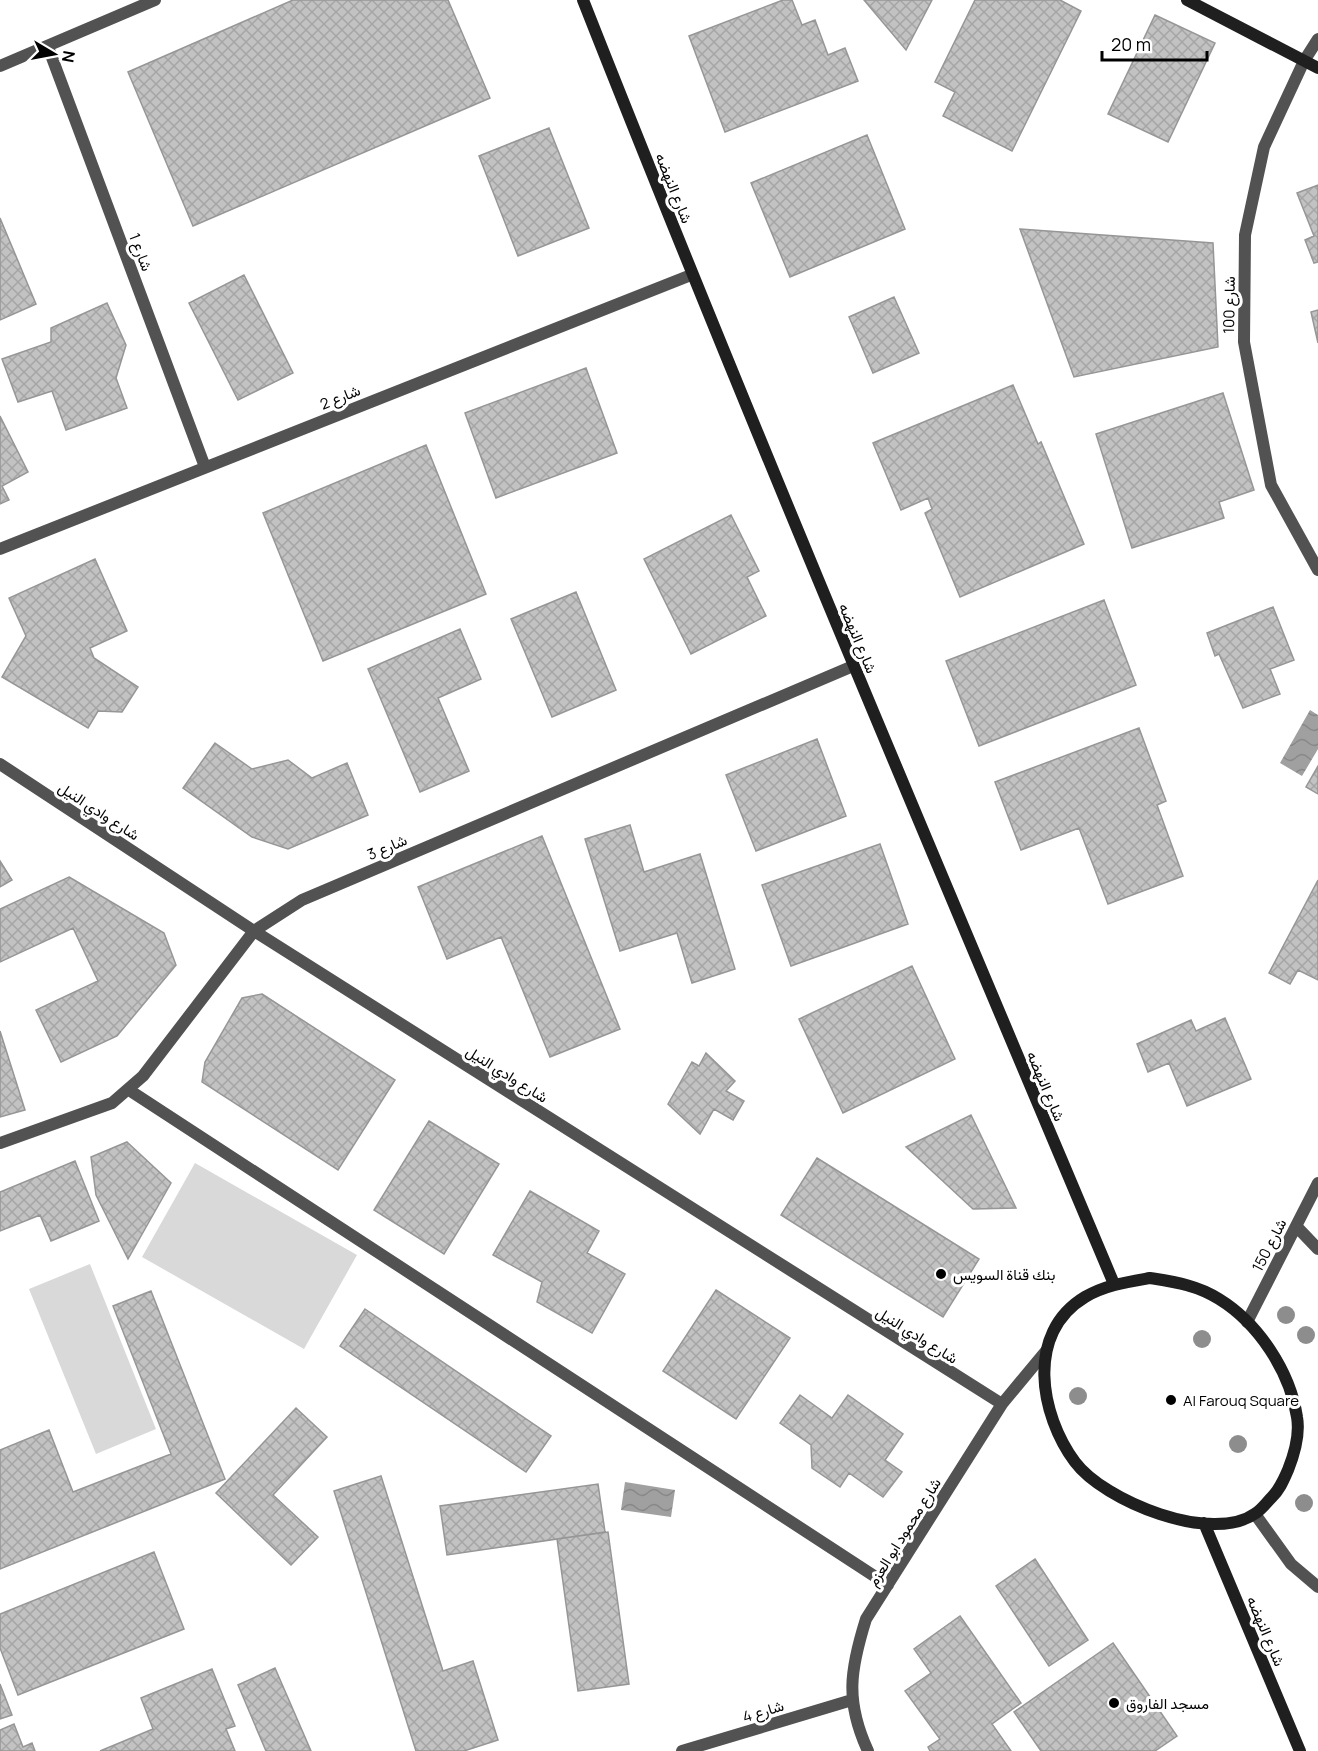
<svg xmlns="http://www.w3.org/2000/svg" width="1318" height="1751" viewBox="0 0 1318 1751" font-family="Manrope,Vazirmatn,sans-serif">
	<defs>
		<pattern id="water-waves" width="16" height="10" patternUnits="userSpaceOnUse" patternTransform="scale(1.5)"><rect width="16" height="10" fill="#a0a0a0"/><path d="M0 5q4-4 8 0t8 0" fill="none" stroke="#888"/></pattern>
		<pattern id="building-cross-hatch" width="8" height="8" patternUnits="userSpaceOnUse" patternTransform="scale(1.5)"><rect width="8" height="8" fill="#c2c2c2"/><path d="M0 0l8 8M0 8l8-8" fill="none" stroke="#a5a5a5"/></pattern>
	</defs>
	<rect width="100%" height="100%" fill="#fff"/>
	<path fill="#d9d9d9" d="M195,1163L357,1255L304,1349L142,1257Z
		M90,1264L156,1429L96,1454L29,1289Z"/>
	<path fill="url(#water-waves)" d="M1310,710L1318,715V749L1302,776L1280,763Z
		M625,1482L675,1490L671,1517L621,1510Z"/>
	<path fill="url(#building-cross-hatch)" stroke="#969696" stroke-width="1.5" d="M293,0H448L490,98L193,226L128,72Z
		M783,0H792L802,25L815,20L828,55L845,48L858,81L725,132L689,36Z
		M864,0H932L906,50Z
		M975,0H1060L1081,11L1012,151L943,116L955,92L935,82Z
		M1155,15L1215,43L1168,142L1108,114Z
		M549,128L589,228L518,256L479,156Z
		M867,135L905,229L790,277L751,183Z
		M1318,185V262L1314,263L1305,240L1314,236L1297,193Z
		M0,218L36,304L0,320Z
		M1020,229L1213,243L1218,347L1074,377Z
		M244,275L293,373L238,400L189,303Z
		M894,297L919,353L873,373L849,317Z
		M107,303L126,345L116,378L127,408L66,430L52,391L18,402L2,359L51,342V328Z
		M1318,310V343L1311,312Z
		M586,368L617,453L496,498L465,413Z
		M1013,385L1038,444L1041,442L1084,544L960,597L925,513L932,509L928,498L901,510L873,443Z
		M1223,393L1254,490L1219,502L1224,518L1132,548L1096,434Z
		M0,416L28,472L2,486L9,500L0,504Z
		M426,445L486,594L323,661L263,513Z
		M731,515L759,571L747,577L766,616L691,654L644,559Z
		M95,559L127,631L90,648L94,658L138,687L122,712L98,711L88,728L2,677L26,636L9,598Z
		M576,592L616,690L552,717L511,619Z
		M1104,600L1136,685L979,746L946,661Z
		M1273,607L1294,660L1270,669L1280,694L1243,708L1219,654L1215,656L1207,633Z
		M460,629L481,679L438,698L469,771L420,792L368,669Z
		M1139,728L1166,801L1157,805L1183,876L1108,904L1079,828L1021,850L995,782Z
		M817,739L846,816L756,851L726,775Z
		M215,743L252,769L288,760L312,778L347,763L368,815L288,849L252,837L183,788Z
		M1318,766V794L1306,787Z
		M630,825L644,872L700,854L735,969L692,983L677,933L620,951L585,839Z
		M542,836L620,1029L550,1057L501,937L447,959L418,887Z
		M880,844L908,924L791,966L762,885Z
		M0,861L12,880L0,887Z
		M69,877L164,933L176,965L117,1036L61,1062L36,1010L98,981L73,928L0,962V909Z
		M1318,880V980L1298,970L1290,984L1269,973Z
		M912,966L955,1059L843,1113L799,1019Z
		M262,994L395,1080L338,1170L202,1082L205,1062L242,998Z
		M1225,1018L1251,1079L1187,1106L1169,1063L1148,1072L1137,1044L1191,1020L1196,1031Z
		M0,1031L25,1110L0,1117Z
		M706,1053L735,1081L726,1091L744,1101L733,1120L714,1109L700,1134L668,1104L692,1062L699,1066Z
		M971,1115L1016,1208L973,1209L906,1147Z
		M429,1121L499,1164L444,1254L374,1210Z
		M127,1142L171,1183L128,1259L96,1195L91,1157Z
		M817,1158L979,1259L943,1317L781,1215Z
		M75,1161L99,1221L51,1241L40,1215L0,1231V1192Z
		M530,1191L599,1231L587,1253L625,1274L592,1333L537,1302L542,1282L493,1255Z
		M716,1290L790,1338L736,1419L663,1371Z
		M151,1291L225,1479L0,1569V1450L49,1430L73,1492L171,1454L113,1306Z
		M365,1309L551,1436L526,1472L340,1346Z
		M800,1395L832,1418L848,1395L903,1434L885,1460L902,1472L883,1497L849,1473L840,1487L812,1468L811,1445L780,1423Z
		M296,1408L327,1437L273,1495L318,1537L291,1565L216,1493Z
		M381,1476L443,1671L473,1661L498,1740L464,1751H416L334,1491Z
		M598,1484L605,1532L447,1555L440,1506Z
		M608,1532L629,1684L578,1691L557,1539Z
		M154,1552L184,1629L18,1695L0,1648V1614Z
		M1035,1559L1088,1640L1049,1666L996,1586Z
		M960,1616L1021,1703L992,1724L1011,1751H930L928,1747L940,1739L905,1691L931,1673L914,1649Z
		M1113,1643L1177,1736L1155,1751H1041L1014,1712Z
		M275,1668L311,1751H266L238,1685Z
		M212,1669L235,1726L226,1729L235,1751H100L153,1729L141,1698Z
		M0,1684L12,1715L0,1719Z
		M14,1724L23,1747L32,1743L35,1751H0V1730Z"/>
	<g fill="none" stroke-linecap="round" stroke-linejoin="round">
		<path stroke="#525252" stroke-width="12" d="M1318,39L1304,61L1264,147L1245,235L1244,342L1271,485L1318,570
			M48,47L205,467
			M0,66L155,0
			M0,549L691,275
			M0,764L254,931L1002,1404
			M129,1090L888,1585
			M0,1143L112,1103L143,1076L254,931L302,900L853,666
			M1296,1226L1318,1249
			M1247,1322L1318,1183
			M1255,1514L1291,1564L1318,1587
			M682,1751L852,1700
			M868,1751C845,1701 850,1670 866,1619L1002,1404L1046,1351"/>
		<path stroke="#1f1f1f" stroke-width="12" d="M583,0C753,431 934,857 1114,1284
			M1187,0L1318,68
			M1150,1278C1175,1282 1197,1285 1219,1299C1258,1323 1290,1371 1297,1417C1300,1434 1294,1455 1288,1470C1283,1481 1280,1489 1272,1497C1267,1502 1262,1509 1256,1513C1212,1545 1104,1501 1075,1462C1040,1415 1025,1333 1085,1297C1106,1285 1127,1282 1150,1278Z
			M1204,1523L1300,1751"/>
	</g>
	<g fill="#8d8d8d">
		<circle cx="1286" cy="1315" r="9"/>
		<circle cx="1306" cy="1335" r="9"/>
		<circle cx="1202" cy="1339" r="9"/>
		<circle cx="1078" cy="1396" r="9"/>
		<circle cx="1238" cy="1444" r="9"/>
		<circle cx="1304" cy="1503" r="9"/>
	</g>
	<g fill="#000" stroke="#fff" stroke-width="2">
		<circle cx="941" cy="1274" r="6"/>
		<circle cx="1171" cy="1400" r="6"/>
		<circle cx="1114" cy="1703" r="6"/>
	</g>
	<g text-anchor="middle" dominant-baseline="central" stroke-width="6" stroke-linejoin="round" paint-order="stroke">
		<g font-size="15" fill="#000" stroke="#fff">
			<text transform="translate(674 188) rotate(68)">شارع النهضه</text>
			<text transform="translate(141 252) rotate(69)">شارع 1</text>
			<text transform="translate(1229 305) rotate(-89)">شارع 100</text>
			<text transform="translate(340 397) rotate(-22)">شارع 2</text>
			<text transform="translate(858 638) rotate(67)">شارع النهضه</text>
			<text transform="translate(99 811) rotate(33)">شارع وادي النيل</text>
			<text transform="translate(387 847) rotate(-23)">شارع 3</text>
			<text transform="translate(507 1074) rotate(32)">شارع وادي النيل</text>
			<text transform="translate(1046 1086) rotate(67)">شارع النهضه</text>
			<text transform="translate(1269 1245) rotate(-63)">شارع 150</text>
			<text transform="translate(917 1335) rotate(32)">شارع وادي النيل</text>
			<text transform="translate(904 1532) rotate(-58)">شارع محمود ابو العزم</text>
			<text transform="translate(1266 1631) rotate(67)">شارع النهضه</text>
			<text transform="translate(763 1711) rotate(-17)">شارع 4</text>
		</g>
		<g font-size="15" fill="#000" stroke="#fff" text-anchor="start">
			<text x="953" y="1274">بنك قناة السويس</text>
			<text x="1183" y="1400">Al Farouq Square</text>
			<text x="1126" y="1703">مسجد الفاروق</text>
		</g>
	</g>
	<g transform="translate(54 54) rotate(100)" stroke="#ffffff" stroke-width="4.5" paint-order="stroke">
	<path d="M0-4.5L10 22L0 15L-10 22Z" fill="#000000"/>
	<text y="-9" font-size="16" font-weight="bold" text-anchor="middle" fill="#000000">N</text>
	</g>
	<path d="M1102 51v9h105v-9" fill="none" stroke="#000000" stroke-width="3"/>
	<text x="1111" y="51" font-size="18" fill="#000000" stroke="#ffffff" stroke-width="4.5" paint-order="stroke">20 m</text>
</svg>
